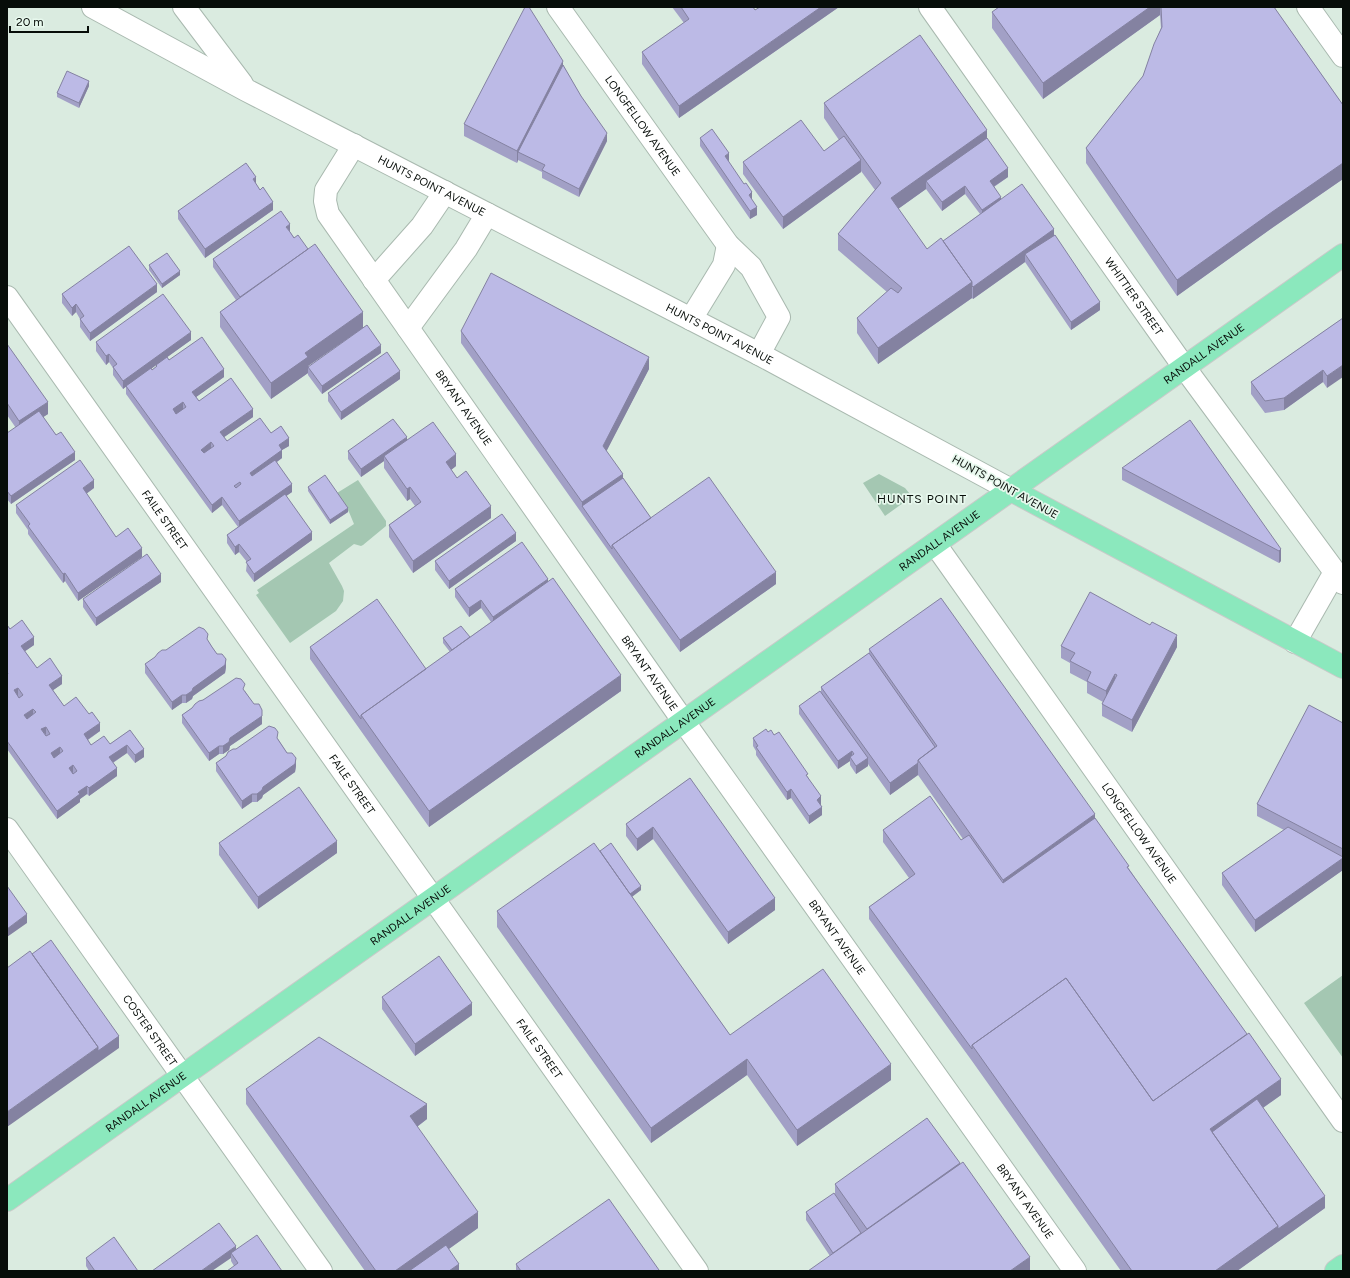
<svg xmlns="http://www.w3.org/2000/svg" width="1350" height="1278" viewBox="0 0 1350 1278" font-family="Figtree,sans-serif">
	<rect width="100%" height="100%" fill="#daebe0"/>
	<path fill="#a4c7b2" d="M879,474L905,488L910,494V498L885,516L863,483Z
		M358,480L386,521V526L363,545L361,546L354,544L329,563L342,586L344,591L343,601L336,611L290,643L256,595L259,593L257,590L354,524L349,512L337,493Z
		M1343,975V1058L1304,1003Z"/>
	<g fill="none" stroke-linecap="round" stroke-linejoin="round">
		<defs>
			<g id="minor">
				<path id="s1" d="M93,7L246,90L759,354L1011,490"/>
				<path d="M184,7L242,84"/>
				<path id="s2" d="M558,7L728,245L751,267L779,317L759,354"/>
				<path id="s3" d="M930,7L1184,367L1343,583"/>
				<path d="M1308,7L1343,56"/>
				<path id="s4" d="M354,145L326,190L325,201L328,214L684,722L1075,1271"/>
				<path d="M374,280L422,226L445,192"/>
				<path id="s5" d="M7,297L697,1271"/>
				<path d="M691,319L724,265L728,245"/>
				<path d="M408,328L466,249L487,214"/>
				<path id="s6" d="M935,544L1343,1121"/>
				<path d="M1295,642L1335,572"/>
				<path id="s7" d="M7,829L321,1271"/>
			</g>
			<g id="major">
				<path d="M1011,490L1343,667"/>
				<path id="s8" d="M7,1200L1343,255"/>
				<path d="M1336,1271L1343,1266"/>
			</g>
		</defs>
		<use href="#minor" stroke="#a9b9af" stroke-width="24"/>
		<use href="#major" stroke="#c8cac9" stroke-width="24"/>
		<use href="#minor" stroke="#fff" stroke-width="22"/>
		<use href="#major" stroke="#8be8bd" stroke-width="22"/>
	</g>
	<path fill="#a2a0c6" fill-rule="evenodd" d="M672,7H753L755,10L760,7H839L679,118L642,64V52L684,23Z
		M999,7H1274L1343,105V179L1272,228L1177,296L1086,163V148L1143,76L1161,28L1160,15L1043,99L992,28V12Z
		M563,65L607,141L579,197L542,178V172L518,160L517,163L464,136V124Z
		M89,86L79,108L57,97V93Z
		M824,103L987,138L1008,177L994,187L1001,199L1054,235L1100,310L1071,330L1025,262L973,299L972,298L878,364L857,333V318L887,292L838,250V234L875,190L861,171V172L783,229L743,174V162L824,151L839,140L824,118ZM926,189L942,211L965,194L980,214L943,241L927,249L898,209Z
		M700,138L729,161H728L752,201L757,215L750,219L700,146Z
		M256,184L273,210L205,258L178,219V211Z
		M290,232L363,328L308,366V373L271,399L220,327V312L236,300L213,267V259Z
		M149,265L180,275L162,288L149,270Z
		M157,292L90,341L80,327V319L76,312L72,316L62,303V294Z
		M1343,318L1327,388L1323,382L1284,410L1265,413L1251,394V382Z
		M461,331L649,369L606,451L623,478L651,518L776,584L680,652L461,343Z
		M191,340L167,357L169,360L224,377L196,397L199,401L253,417L224,437L227,441L271,433L289,446L282,450V458L277,462L292,492L286,496L312,540L254,582L246,571L247,562L239,552L235,555L227,543V535L238,527L222,505L212,513L126,394V386L123,389L113,375V368L109,362L106,365L96,351V342ZM156,365V367L152,370L151,369Z
		M7,344L48,414L43,417L75,460L11,504L7,499V433L16,428L7,415Z
		M381,353L322,394L308,375V367Z
		M400,379L341,420L328,401V393Z
		M407,440L456,466L451,470L457,478L491,518L413,573L389,537V525L415,506L410,499L407,501L384,468V461L361,477L348,459V451Z
		M1122,468L1281,549V561L1279,563L1122,480Z
		M308,487L348,512L330,524L308,491Z
		M94,488L86,494L116,537L142,557L78,601L65,581L63,583L28,534V530L16,513V505Z
		M516,541L449,589L435,570V561Z
		M161,582L96,626L83,607V599Z
		M548,582L621,691L429,827L310,659V647L426,669L450,652L443,643V638L470,637L491,622L481,608L469,617L455,597V589Z
		M7,625L10,629L34,645L25,651L37,668L62,684L53,690L64,706L100,731L88,740L91,745L110,744L130,730L144,757L135,763L127,753L113,763L117,776L89,796L87,794L80,799V802L57,819L7,749Z
		M208,641L226,667L225,673L193,696L192,699L186,703H182L172,710L145,673V664L166,650Z
		M1061,646L1177,647L1132,732L1102,716V704L1103,702L1087,693V682L1070,673V663L1061,658Z
		M869,649L1095,818L1281,1095L1263,1108L1325,1208L1237,1271H1121L972,1061L869,919V907L909,878L883,842V830L961,840L963,839L918,775L890,795L868,764V766L856,774L850,765V761L838,769L799,714V706L821,692V687L869,653Z
		M245,691L262,718V724L230,746L229,750L223,754H219L209,761L182,723V715L203,700Z
		M1343,723V870L1255,932L1222,885V873L1284,830L1257,816V804Z
		M768,732L774,735L808,777L821,805H820L822,815L809,824L791,798L787,800L756,755V751L753,746V738Z
		M278,739L296,766L295,772L263,795L262,798L257,802H252L242,809L216,771V763L236,749Z
		M690,778L775,910L728,944L653,839L637,851L626,836V824Z
		M219,843L337,853L258,909L219,855Z
		M600,851L641,890L632,897L730,1035L891,1080L797,1146L747,1075L651,1143L497,927V911Z
		M382,997L472,1015L415,1056L382,1009Z
		M246,1089L427,1119L417,1127L478,1228L449,1249L459,1271H365L246,1104Z
		M960,1164L1030,1271L830,1256L806,1220V1212L835,1194V1184Z
		M236,1249L282,1271L234,1266L231,1261V1258L152,1271Z
		M86,1258L138,1271H89L86,1266Z
		M516,1264L659,1271H516Z"/>
	<path fill="#8482a1" d="M821,7H839L679,118V106Z
		M1150,7H1160V15L1043,99V83Z
		M563,61V73L518,152V160L517,163V151Z
		M89,81V86L79,108V103Z
		M987,130V146L926,181V189L891,214V198Z
		M607,133V141L579,197V189Z
		M729,153V161L725,164V156Z
		M861,160V172L783,229V217Z
		M1343,163V179L1272,228L1177,296V280L1272,212Z
		M1008,168V177L990,189V181Z
		M256,177V185L253,179Z
		M965,186V194L942,211V202Z
		M752,192V201L749,195Z
		M1001,197V205L982,218V210Z
		M273,202V210L205,258V249Z
		M757,207V215L750,219V211Z
		M290,224V232L286,227Z
		M1054,229V241L1025,254V262L973,299V287Z
		M180,271V275L162,288V284Z
		M972,282V298L878,364V348Z
		M157,284V292L90,341V333Z
		M1100,302V310L1071,330V322Z
		M76,304V312L72,316V308Z
		M363,312V328L308,366V373L271,399V383L305,353Z
		M191,332V340L123,389V381Z
		M381,345V353L322,394V386Z
		M109,354V362L106,365V356Z
		M649,357V369L603,458V446Z
		M1343,365V377L1327,388V376Z
		M224,369V377L192,400V392Z
		M1323,370V382L1284,410V398Z
		M400,371V379L341,420V412Z
		M48,402V414L19,433V421Z
		M183,402V410L173,417V409Z
		M253,409V417L220,440V432Z
		M407,437V445L384,456V461L361,477V469Z
		M289,438V446L282,450V458L250,481V473L279,445Z
		M211,442V450L201,458V450Z
		M75,452V460L11,504V496Z
		M456,454V466L446,474V462Z
		M623,474V486L582,506V502Z
		M94,480V488L83,496V488Z
		M292,484V492L239,529V521Z
		M410,487V499L407,501V489Z
		M222,497V505L212,513V505Z
		M491,506V518L413,573V561Z
		M348,508V512L330,524V520Z
		M312,532V540L254,582V574Z
		M516,533V541L449,589V581Z
		M239,544V552L235,555V547Z
		M142,548V557L78,601V593Z
		M1281,549V561L1279,563V551Z
		M776,572V584L680,652V640Z
		M65,573V581L63,583V574Z
		M161,574V582L96,626V618Z
		M548,579V587L493,626V617Z
		M481,600V608L469,617V608Z
		M1177,635V647L1132,732V720Z
		M34,637V645L21,654V646Z
		M226,659V667L225,673L193,696L192,699L186,703V695L193,688Z
		M1115,674V686L1106,703V691Z
		M621,675V691L429,827V811Z
		M62,676V684L49,693V685Z
		M18,688V696L14,698V690Z
		M182,695V703L172,710V702Z
		M33,709V717L24,723V715Z
		M262,710V724L230,746L229,750L223,754V746L230,738Z
		M100,723V731L84,742V734Z
		M46,727V735L41,729Z
		M127,745V753L109,765V757Z
		M219,746V754L209,761V753Z
		M60,747V755L51,762V753Z
		M144,749V757L135,763V755Z
		M852,751V759L850,757V761L838,769V761Z
		M296,758V766L295,772L263,795L262,798L257,802V794L263,787Z
		M868,758V766L856,774V766Z
		M918,763V775L890,795V783Z
		M73,765V774L69,768Z
		M117,768V776L89,796V788Z
		M87,786V794L80,799V802L57,819V811L78,792Z
		M791,789V798L787,800V792Z
		M252,794V802L242,809V801Z
		M821,796V805L817,808V800Z
		M822,807V815L809,824V816Z
		M1095,814V830L1003,895V880Z
		M653,827V839L637,851V839Z
		M337,841V853L258,909V897Z
		M1343,858V870L1255,932V920Z
		M641,886V890L630,898V894Z
		M775,898V910L728,944V932Z
		M27,914V923L7,937V929Z
		M472,1003V1015L415,1056V1044Z
		M119,1036V1048L7,1127V1112L98,1047Z
		M747,1059V1075L651,1143V1128Z
		M891,1064V1080L797,1146V1130Z
		M1281,1079V1095L1216,1141L1210,1129Z
		M427,1104V1119L410,1132V1116Z
		M960,1163V1175L867,1229Z
		M1325,1196V1208L1237,1271H1215L1278,1226Z
		M478,1212V1228L418,1271H395Z
		M236,1246V1254L231,1253V1258L212,1271H201Z
		M1030,1257V1271H1010Z
		M459,1264V1271H449Z"/>
	<path fill="#bcbae6" stroke="#8482a1" fill-rule="evenodd" d="M525,7H529L563,61L517,151L464,124Z
		M681,7H753L755,10L760,7H821L679,106L642,52L689,19Z
		M999,7H1150L1043,83L992,12Z
		M1161,7H1274L1343,105V163L1272,212L1177,280L1086,148L1143,76L1154,44L1162,27Z
		M920,35L987,130L891,198L927,249L941,238L972,282L878,348L857,318L891,288L898,293L902,288L838,234L881,183L824,103Z
		M563,65L581,96L607,133L579,189L542,170L545,165L518,152Z
		M67,71L89,81L79,103L57,93Z
		M801,120L824,151L844,136L861,160L783,217L743,162Z
		M712,129L729,153L725,156L744,184L746,183L752,192L749,195L757,207L750,211L700,138Z
		M987,138L1008,168L990,181L1001,197L982,210L965,186L942,202L926,181Z
		M246,163L256,177L253,179L260,190L263,187L273,202L205,249L178,211Z
		M1022,184L1054,229L973,287L972,286V282L943,241Z
		M281,211L290,224L286,227L290,232L294,238L298,235L308,249L240,297L213,259Z
		M1055,235L1100,302L1071,322L1025,254Z
		M315,244L363,312L305,353L308,357L271,383L220,312Z
		M129,246L157,284L90,333L80,319L84,316L76,304L72,308L62,294Z
		M167,253L180,271L162,284L149,265Z
		M491,273L649,357L603,446L623,474L582,502L461,331Z
		M163,294L191,332L123,381L113,367L117,364L109,354L106,356L96,342Z
		M1343,318V365L1327,376L1323,370L1284,398L1265,401L1251,382Z
		M367,325L381,345L322,386L308,367Z
		M202,337L224,369L192,392L199,401L231,378L253,409L220,432L227,441L260,418L271,433L281,426L289,438L279,445L282,450L250,473L252,476L275,460L292,484L239,521L222,497L212,505L126,386L151,368L152,370L157,366L156,365L167,357L169,360ZM183,402L186,407L176,414L173,409ZM211,442L214,446L204,453L201,450ZM240,482L241,484L236,488L234,486Z
		M7,344L48,402L19,421L7,403Z
		M387,352L400,371L341,412L328,393Z
		M39,411L56,435L61,432L75,452L11,496L7,491V433Z
		M393,419L407,437L361,469L348,451Z
		M1190,420L1281,549L1279,551L1122,468Z
		M433,422L456,454L446,462L457,478L466,471L491,506L413,561L389,525L421,502L410,487L407,489L384,456Z
		M80,460L94,480L83,488L116,537L128,528L142,548L78,593L65,573L63,574L28,526L30,524L16,505Z
		M325,475L348,508L330,520L308,487Z
		M709,477L776,572L680,640L612,545Z
		M623,478L651,518L612,545V549L582,506Z
		M285,494L312,532L254,574L246,562L251,559L239,544L235,547L227,535Z
		M502,514L516,533L449,581L435,561Z
		M522,542L548,579L493,617L481,600L469,608L455,589Z
		M147,554L161,574L96,618L83,599Z
		M553,578L621,675L429,811L361,715Z
		M1090,592L1150,625L1152,622L1177,635L1132,720L1102,704L1117,675L1115,674L1106,691L1087,681L1091,672L1070,661L1075,653L1061,646Z
		M941,598L1095,814L1003,880L918,760L937,746L869,649Z
		M377,599L426,669L361,715V719L310,647Z
		M22,620L34,637L21,646L37,668L50,658L62,676L49,685L64,706L76,697L89,714L92,712L100,723L84,734L91,745L104,736L110,744L130,730L144,749L135,755L127,745L109,757L117,768L89,788L87,786L78,792L80,794L57,811L7,741V675L8,674L7,672V625L10,629ZM18,688L23,695L19,698L14,690ZM33,709L36,712L27,719L24,715ZM46,727L50,734L46,736L41,729ZM60,747L63,751L54,758L51,753ZM73,765L77,771L73,774L69,768Z
		M461,626L470,637L452,650L443,638Z
		M199,627L204,629L208,634L207,639L212,647L217,654H222L226,659L225,665L193,688L192,691L186,695H182L172,702L145,664L155,657L158,653L162,650H166Z
		M869,653L935,747L918,760V763L890,783L821,687Z
		M236,678L241,679L245,684L243,689L254,704H259L262,710V716L230,738L229,742L223,746H219L209,753L182,715L192,708L195,704L199,701L203,700Z
		M820,691L868,758L856,766L850,757L854,754L852,751L838,761L799,706Z
		M1309,705L1343,723V849L1257,804Z
		M269,726L275,728L278,732L277,738L287,753H292L296,758L295,764L263,787L262,790L257,794H252L242,801L216,763L226,756L228,752L233,749H236Z
		M766,729L768,732L771,730L774,735L779,732L808,774L806,775L821,796L817,800L822,807L809,816L791,789L787,792L756,747L758,746L753,738Z
		M690,778L775,898L728,932L653,827L637,839L626,824Z
		M299,787L337,841L258,897L219,843Z
		M930,796L961,840L969,835L1003,883L1095,818L1129,866L1127,867L1247,1034L1153,1101L1066,978L972,1045V1049L869,907L915,874L883,830Z
		M1288,827L1343,857V858L1255,920L1222,873Z
		M594,843L730,1035L823,969L891,1064L797,1130L747,1059L651,1128L497,911Z
		M611,843L641,886L630,894L600,851Z
		M7,886L27,914L7,929Z
		M51,940L119,1036L98,1051V1047L32,954Z
		M30,951L98,1047L7,1112V968Z
		M439,956L472,1003L415,1044L382,997Z
		M1066,978L1153,1101L1249,1033L1281,1079L1210,1129L1278,1226L1215,1271H1132L972,1045Z
		M319,1037L427,1104L410,1116L478,1212L395,1271H376L246,1089Z
		M1257,1099L1325,1196L1278,1229V1226L1212,1132Z
		M927,1118L960,1163L867,1229L835,1184Z
		M963,1162L1030,1257L1010,1271H808Z
		M834,1193L861,1233L833,1253L806,1212Z
		M609,1199L659,1270L658,1271H521L516,1264Z
		M219,1223L236,1246L201,1271H152Z
		M257,1235L282,1271H227L238,1263L231,1253Z
		M114,1237L138,1271H95L86,1258Z
		M446,1245L459,1264L449,1271H409Z"/>
	<g text-anchor="middle" dominant-baseline="central" stroke-width="3.5" stroke-linejoin="round" paint-order="stroke">
		<g font-size="11" fill="#070d09" stroke="#e7f8ed">
			<text stroke="none"><textPath href="#s2" startOffset="146">LONGFELLOW AVENUE</textPath></text>
			<text stroke="none"><textPath href="#s1" startOffset="383">HUNTS POINT AVENUE</textPath></text>
			<text stroke="none"><textPath href="#s3" startOffset="354">WHITTIER STREET</textPath></text>
			<text stroke="none"><textPath href="#s1" startOffset="707">HUNTS POINT AVENUE</textPath></text>
			<text stroke="none"><textPath href="#s8" startOffset="1466">RANDALL AVENUE</textPath></text>
			<text stroke="none"><textPath href="#s4" startOffset="314">BRYANT AVENUE</textPath></text>
			<text transform="translate(1005 487) rotate(29)">HUNTS POINT AVENUE</text>
			<text stroke="none"><textPath href="#s5" startOffset="273">FAILE STREET</textPath></text>
			<text stroke="none"><textPath href="#s8" startOffset="1142">RANDALL AVENUE</textPath></text>
			<text stroke="none"><textPath href="#s4" startOffset="638">BRYANT AVENUE</textPath></text>
			<text stroke="none"><textPath href="#s8" startOffset="818">RANDALL AVENUE</textPath></text>
			<text stroke="none"><textPath href="#s5" startOffset="597">FAILE STREET</textPath></text>
			<text stroke="none"><textPath href="#s6" startOffset="354">LONGFELLOW AVENUE</textPath></text>
			<text stroke="none"><textPath href="#s8" startOffset="494">RANDALL AVENUE</textPath></text>
			<text stroke="none"><textPath href="#s4" startOffset="962">BRYANT AVENUE</textPath></text>
			<text stroke="none"><textPath href="#s7" startOffset="247">COSTER STREET</textPath></text>
			<text stroke="none"><textPath href="#s5" startOffset="921">FAILE STREET</textPath></text>
			<text stroke="none"><textPath href="#s8" startOffset="170">RANDALL AVENUE</textPath></text>
			<text stroke="none"><textPath href="#s4" startOffset="1286">BRYANT AVENUE</textPath></text>
		</g>
		<g font-size="12" letter-spacing="1" fill="#070d09" stroke="#e7f8ed">
			<text x="922" y="499">HUNTS POINT</text>
		</g>
	</g>
	<rect width="1350" height="1278" fill="none" stroke="#070d09" stroke-width="16"/>
	<path d="M10 26v6h78v-6" fill="none" stroke="#070d09" stroke-width="2"/>
	<text x="16" y="26" font-size="12" fill="#070d09" stroke="#e7f8ed" stroke-width="3" paint-order="stroke">20 m</text>
</svg>
